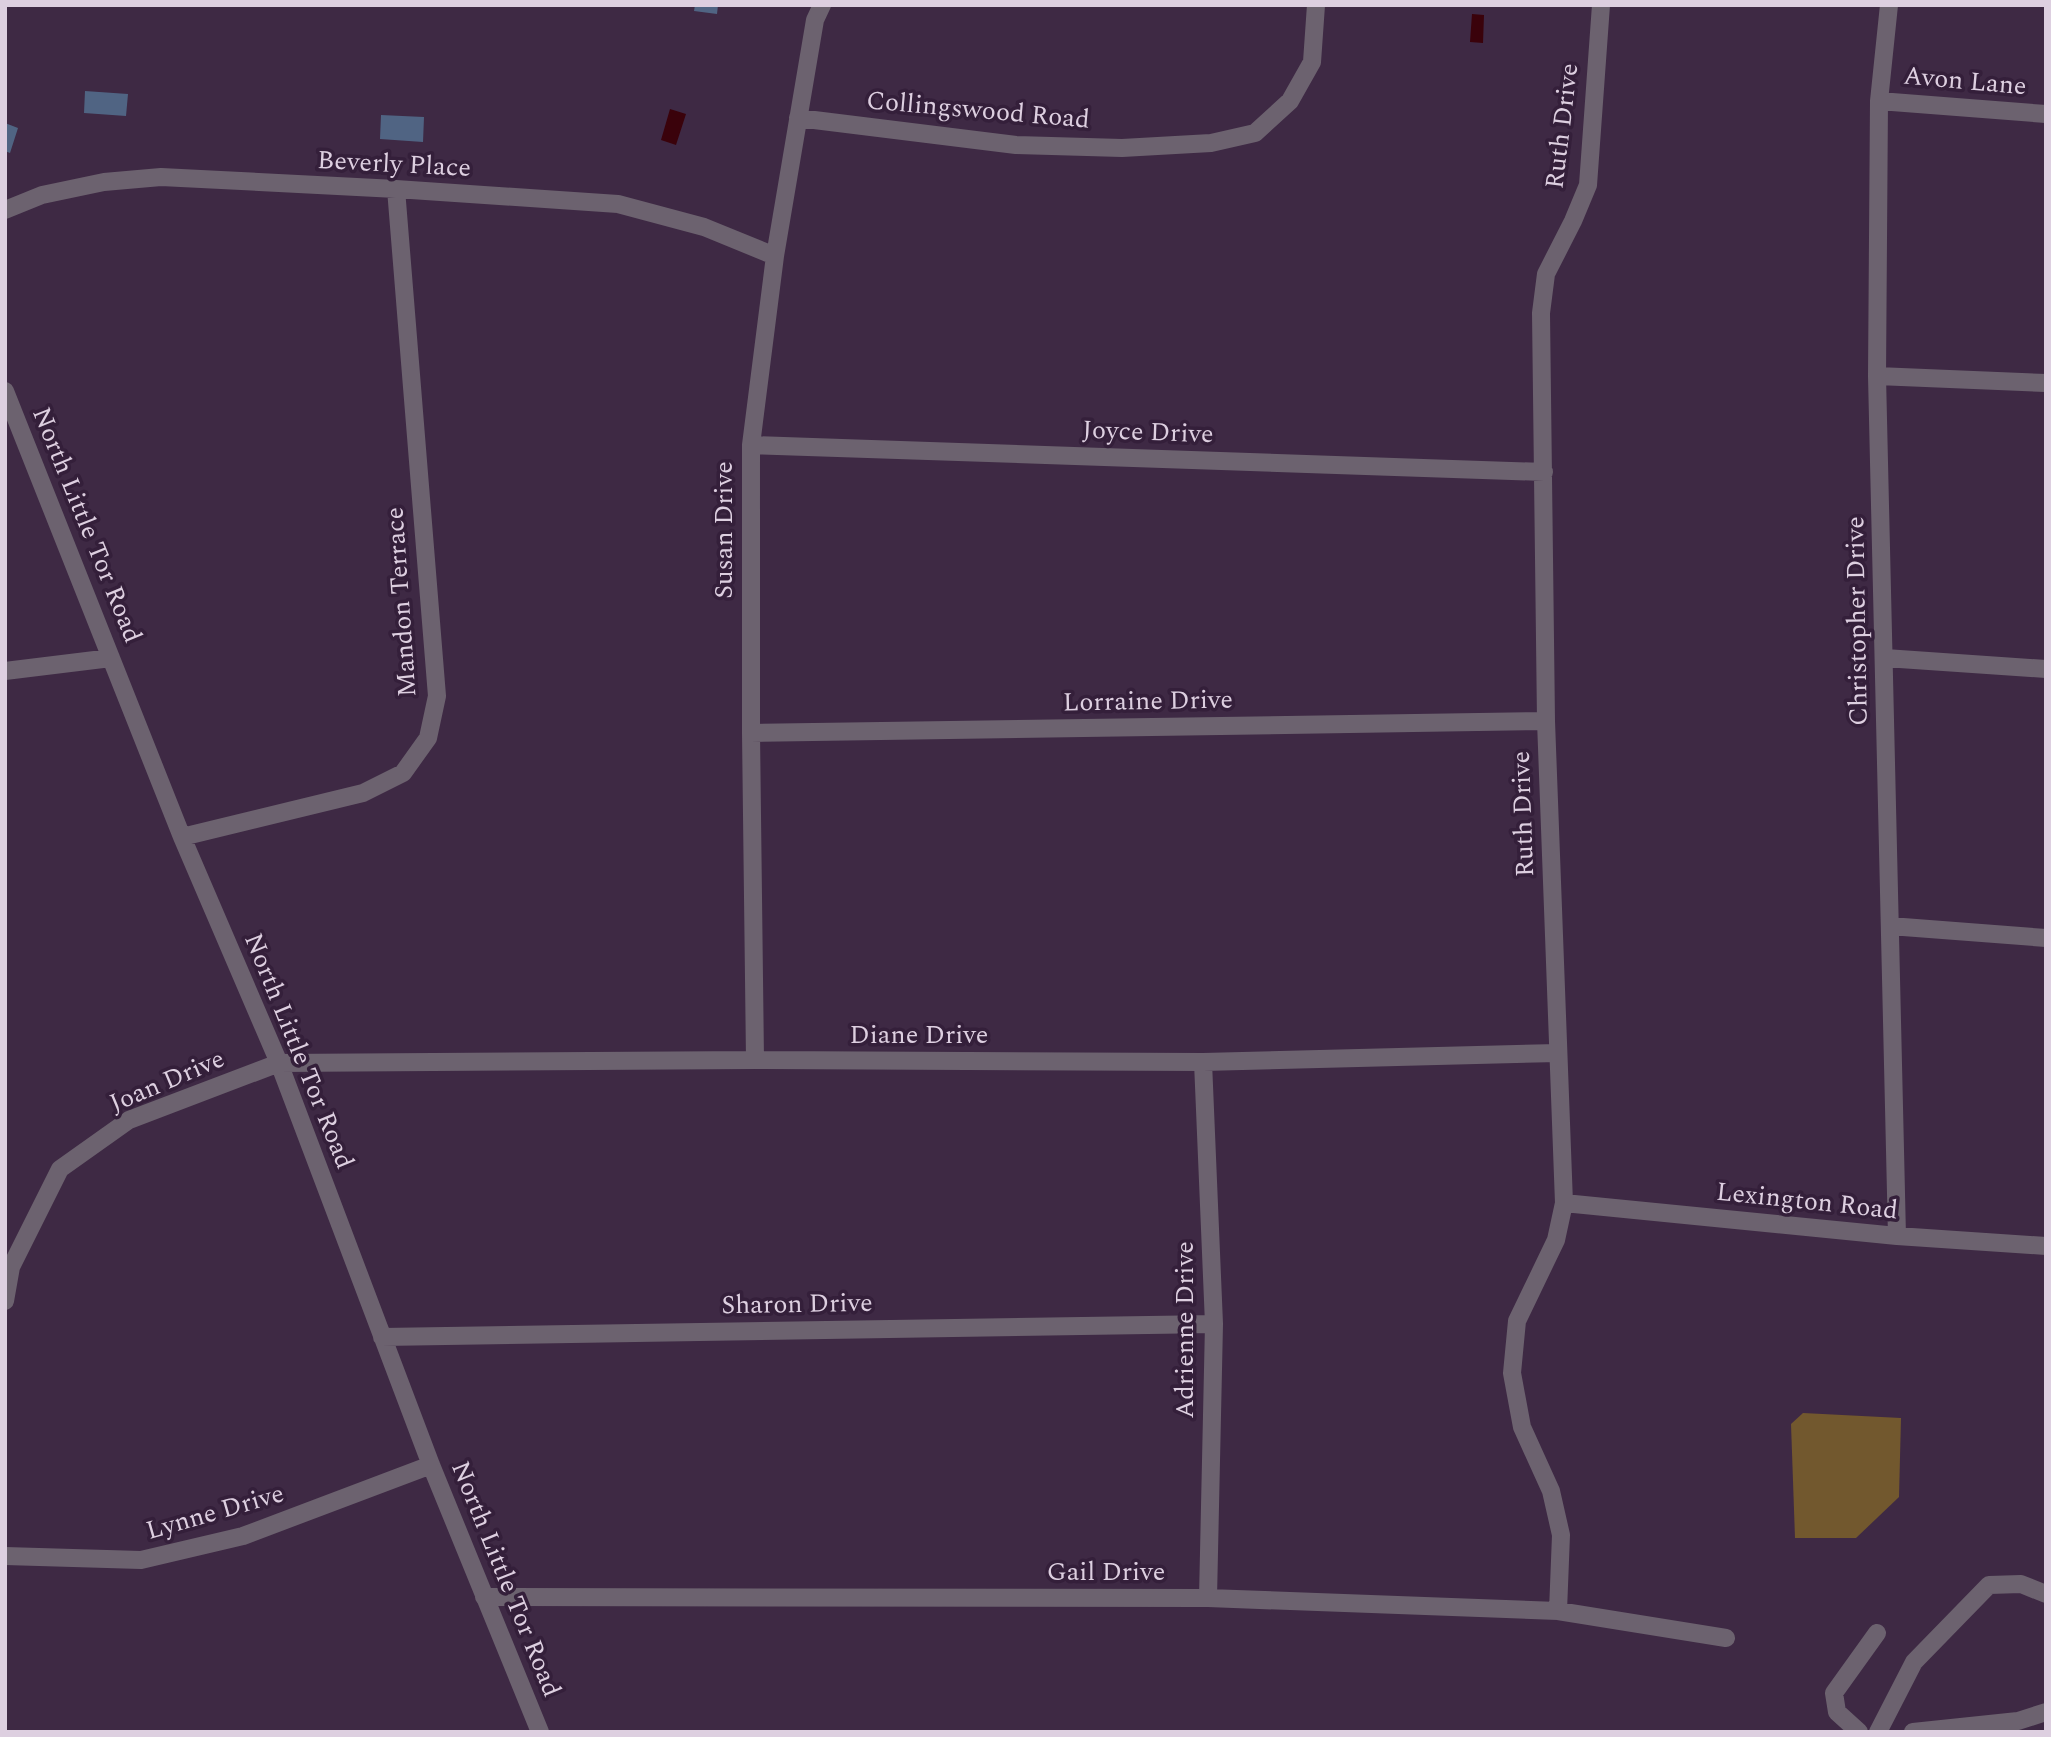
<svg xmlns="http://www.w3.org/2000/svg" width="2051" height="1737" viewBox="0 0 2051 1737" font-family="Spectral,serif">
	<rect width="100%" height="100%" fill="#3e2944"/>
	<path fill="#72582e" d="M1803,1413L1901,1418L1899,1497L1856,1538H1795L1791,1424Z"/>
	<path fill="#3a020b" d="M1472,14L1484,15L1483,43L1470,42Z
		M670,109L686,114L676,145L661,140Z"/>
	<path fill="#506483" d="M695,5H718L717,14L694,11Z
		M85,91L128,94L126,116L84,113Z
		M381,115L424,117L423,142L380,139Z
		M5,123L18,128L10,153L5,151Z"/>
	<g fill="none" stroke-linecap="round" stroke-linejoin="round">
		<path stroke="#6c626f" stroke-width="18" d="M1889,5L1879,101L1877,376L1897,1236
			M1879,101L2046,114
			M798,118L1016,145L1122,148L1211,143L1255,133L1290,101L1312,62L1316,5
			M5,210L42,195L104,182L161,177L396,189L618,204L704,227L775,256
			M1877,376L2046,383
			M5,391L182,837L279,1063L431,1465L540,1732
			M751,445L1544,472
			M1885,658L2046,669
			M5,671L111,658
			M751,733L1546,721
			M182,837L363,793L403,773L428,738L437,696L396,189
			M1890,926L2046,938
			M755,1060L751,733V445L775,256L815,20L822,5
			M1203,1062L1214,1324L1208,1598
			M1564,1203L1897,1236L2046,1246
			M5,1301L11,1267L60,1169L129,1120L279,1063L755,1060L1203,1062L1558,1053
			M382,1337L1214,1324
			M5,1556L141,1560L243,1536L431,1465
			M484,1597L1208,1598L1558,1611L1726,1638
			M1558,1611L1561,1535L1551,1491L1522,1427L1512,1373L1517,1321L1556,1240L1564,1203L1546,721L1541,313L1546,274L1573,221L1588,185L1601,5
			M1859,1732L1837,1712L1834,1693L1877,1633
			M1878,1732L1914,1662L1989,1585L2021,1584L2046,1594
			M1913,1732L2018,1721L2046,1712"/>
	</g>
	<g text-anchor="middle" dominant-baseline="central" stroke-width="7" stroke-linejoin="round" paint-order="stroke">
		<g font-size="26" fill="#ddcfe0" stroke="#341f3a">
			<text transform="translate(1965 81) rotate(5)">Avon Lane</text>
			<text transform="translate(978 110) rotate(5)">Collingswood Road</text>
			<text transform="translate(1562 126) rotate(-83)">Ruth Drive</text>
			<text transform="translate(394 164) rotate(3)">Beverly Place</text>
			<text transform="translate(1148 432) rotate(2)">Joyce Drive</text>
			<text transform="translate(87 525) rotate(68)">North Little Tor Road</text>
			<text transform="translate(724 530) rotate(-90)">Susan Drive</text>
			<text transform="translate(401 602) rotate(-94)">Mandon Terrace</text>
			<text transform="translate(1857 621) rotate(-91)">Christopher Drive</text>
			<text transform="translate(1148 701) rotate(-1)">Lorraine Drive</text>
			<text transform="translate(1523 814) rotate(-92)">Ruth Drive</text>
			<text x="919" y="1035">Diane Drive</text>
			<text transform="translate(299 1051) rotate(68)">North Little Tor Road</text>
			<text transform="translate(167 1081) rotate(-23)">Joan Drive</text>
			<text transform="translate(1807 1201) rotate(6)">Lexington Road</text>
			<text transform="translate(797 1304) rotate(-1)">Sharon Drive</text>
			<text transform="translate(1185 1330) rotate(-90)">Adrienne Drive</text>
			<text transform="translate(215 1512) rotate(-16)">Lynne Drive</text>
			<text x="1106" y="1572">Gail Drive</text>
			<text transform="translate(506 1579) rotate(68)">North Little Tor Road</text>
		</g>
	</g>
	<rect width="2051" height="1737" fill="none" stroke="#ddcfe0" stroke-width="14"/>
</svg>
